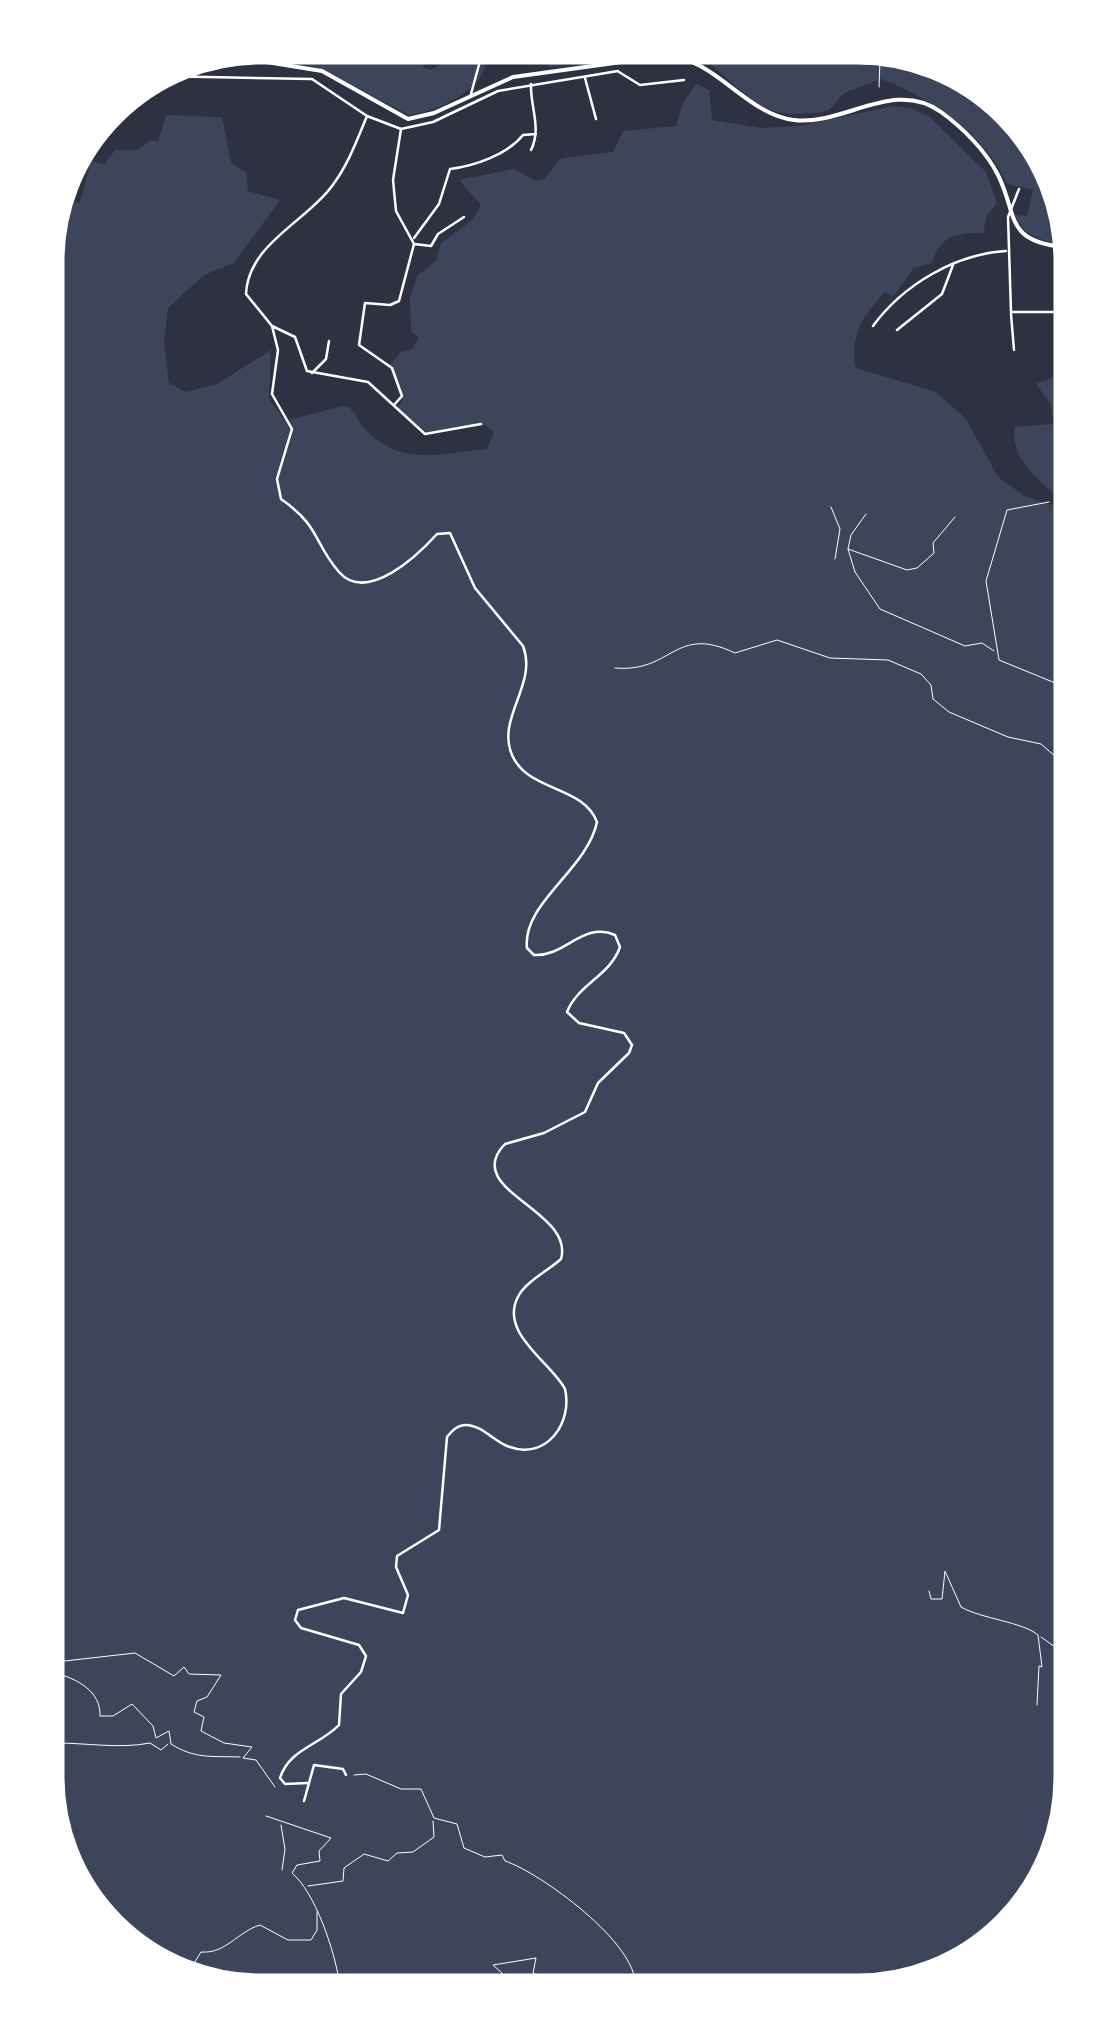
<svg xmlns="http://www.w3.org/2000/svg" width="1118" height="2038" viewBox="0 0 1118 2038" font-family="'Zilla Slab',serif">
	<rect width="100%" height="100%" fill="#2d3142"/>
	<path fill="#3c4559" d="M261,45L419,46L425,56L423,67L431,70L440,65L452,46L491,50C485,58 486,71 479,79C462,99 435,111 409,115L317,67L224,52Z
		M555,47H621L615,58L548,67Z
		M677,48L898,49L999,98L1061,191L1062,244C1041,241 1023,235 1014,215L1027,216L1033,190L1007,184C985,134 929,97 881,79L844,93L828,111C763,122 757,102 710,64C700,56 683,53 677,48Z
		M696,84L709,90L712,120L762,128L799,126L893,106L911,108L929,116L986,172L997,203L987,215L983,233C957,233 940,235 932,263L914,268L893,297L885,292C864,314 849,335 856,368L936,392L965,418L999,478L1025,496L1051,505L1059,500C1038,476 1012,464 1014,427L1053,424L1051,405L1036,384L1063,373L1072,1792L1029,1908L927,1981L232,1991L129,1948L57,1847L47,233L57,199L80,203L91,160L104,165L115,150H138L149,141H158L166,115L222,117L231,163L246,172L248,191L280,200L234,263L204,275L168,308L164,343L169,383L186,392L217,384L271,350L269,399L285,421L342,406L350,408C356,414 358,421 363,427C400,468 440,453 487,449L494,432L485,425L428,433L397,409L402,401L389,366L401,352L412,349L419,338L411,331L410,299L417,276L436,261L441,243L472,220L481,205L459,180L514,169L536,181L544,179L561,158L613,152L623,131L676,126L683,103Z"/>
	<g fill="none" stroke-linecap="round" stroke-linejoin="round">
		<path stroke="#fff" stroke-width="1" d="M879,87L880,60L890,49
			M1049,502L1007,510L986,581L999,660L1065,687
			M831,507L840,529L835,559
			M866,514L851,535L848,549L855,572L880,609L965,646L982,643L994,651
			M848,549L907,570L917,568L934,553L933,543L955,517
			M615,668C673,673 674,624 735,653L777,640L830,658L888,660L921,674L931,685L933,699L949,712L1008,737L1041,744L1056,757L1065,754
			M929,1591L931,1599H942L945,1571L961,1607C982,1619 1023,1622 1038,1635L1042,1667L1039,1666L1037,1705
			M1041,1637L1055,1647
			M56,1662L135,1653L174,1676L184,1667L189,1674L221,1675L207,1697L197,1701L194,1712L204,1717L201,1731L224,1743L252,1747L243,1758L256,1760L275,1787
			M56,1673C77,1679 101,1691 100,1716H113L132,1704L153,1726L156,1738L169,1731L171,1744C195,1759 211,1756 240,1757
			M56,1743C88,1743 119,1749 150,1743L161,1750L168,1744
			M354,1775L366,1774L401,1789H421L434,1818L457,1824L464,1848L485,1857L502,1855L505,1861C541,1873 638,1944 635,1985
			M266,1816L331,1838L319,1851L320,1861L297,1865L292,1873C315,1892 335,1952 339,1981L332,1990
			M281,1825L285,1849L282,1870
			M308,1886L343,1881L344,1868L364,1854L388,1861L397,1853L413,1852L434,1837L433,1821
			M188,1973L201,1952C226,1954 237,1932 260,1925L288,1940H311L317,1930V1912
			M915,1975L917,1981
			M505,1987L502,1973L493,1965L536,1958L533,1973L546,1979L549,1987"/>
		<path stroke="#fff" stroke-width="2.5" d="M619,72L640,85L684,80
			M585,78L596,119
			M531,84C530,107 542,128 531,150
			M471,94L480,61L492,46
			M401,129L393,180L396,211L414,244L431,246L438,234L464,217
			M1019,189L1008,217L1011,312H1062
			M414,238L439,204L450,169C474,166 507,155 523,135L536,134
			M1011,314L1014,350
			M873,326C903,285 955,254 1006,251
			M897,330L942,294L953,265
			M312,373L326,359L329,341
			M394,405L402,396L392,368L359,345L365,303L390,305L399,301L414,244
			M304,1801L314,1765L343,1769L346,1775"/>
		<path stroke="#fff" stroke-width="2.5" d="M195,75L198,58
			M155,76L312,79L367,116L401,129L433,122L498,91L618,71
			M367,116C357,140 348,165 332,186C307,221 248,244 246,294L272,326L295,337L307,371L368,382L425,434L481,424
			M272,326L278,350L272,394L292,429L277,479L281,499C321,527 313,542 339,572C367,604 418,555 437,534L450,533L475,588L523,646C538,684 496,718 512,755C528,792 583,785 597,822C587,870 522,903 527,948L534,955C565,957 583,921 615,935L620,947C610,976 578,984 567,1012L579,1023L624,1033L632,1045L629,1053L598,1083L585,1112L544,1133L505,1144C460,1190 575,1210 561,1259C549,1270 527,1281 519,1295C497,1332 551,1362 565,1389C573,1423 546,1462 507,1446C494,1441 481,1425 466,1425C457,1425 452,1431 447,1437L439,1530L397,1556L396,1567L408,1595L403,1613L344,1598L298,1610L295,1620L301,1628L359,1645L366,1656L361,1672L341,1694L339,1725C320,1745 289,1749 280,1778L285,1784L308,1783"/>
		<path stroke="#fff" stroke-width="4" d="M217,54L322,71L408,119L434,113L513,77L665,56C715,57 745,114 794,120C844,126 894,78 941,112C963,128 986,151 998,175C1018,215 1004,240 1062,247"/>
	</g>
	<path d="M0 0H1118V2038H0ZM261 62H857A199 199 0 0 1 1056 261V1777A199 199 0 0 1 857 1976H261A199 199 0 0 1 62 1777V261A199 199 0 0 1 261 62Z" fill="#fff" fill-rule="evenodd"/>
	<path fill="none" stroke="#fff" stroke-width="5" d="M261 62H857A199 199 0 0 1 1056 261V1777A199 199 0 0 1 857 1976H261A199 199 0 0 1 62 1777V261A199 199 0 0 1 261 62Z"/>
</svg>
